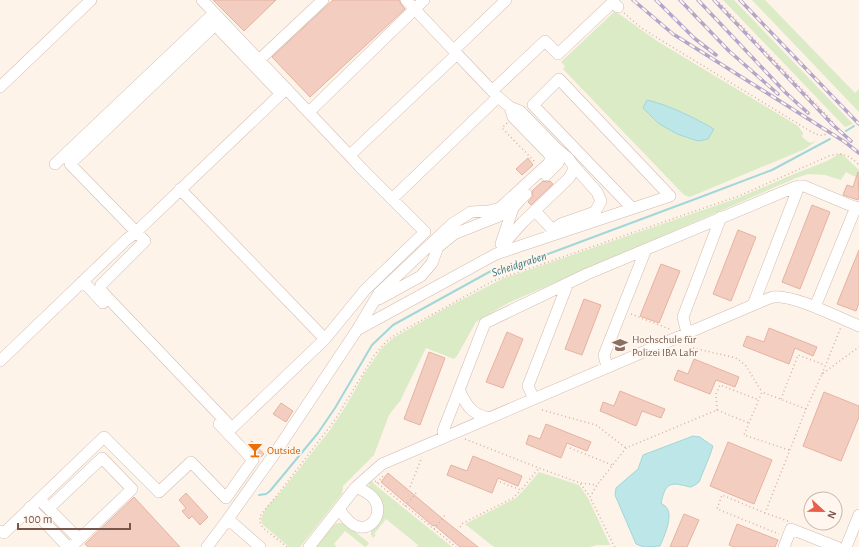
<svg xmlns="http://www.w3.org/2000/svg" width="859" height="547" viewBox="0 0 859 547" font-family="'Alegreya Sans',sans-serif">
	<rect width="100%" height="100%" fill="#fdf3e9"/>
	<path fill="#daebc6" d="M723,0H734L853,124L845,127Z
		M752,0H765L855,93L859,89V112Z
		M615,11L657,41L798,126L803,133L802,137L810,143L816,141L805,149L690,197L684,195L563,69L565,66L561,62Z
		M841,153L859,170V179L846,172L841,180L825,175L808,174L796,178L508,303L476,322L457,356L454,359L426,348L400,401L389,415L374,455L343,486L342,494L300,547H289L262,524L261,518L266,508L280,493L330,430L346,406L364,374L381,349L393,338L446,308L502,279L738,198L794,174L827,161Z
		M539,472L579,485L588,498L610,545H597L589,547H494L465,524L516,498L522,492Z
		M371,480L374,484L452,547H417L418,545L386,519L374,534L376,535L373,538L371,535V531L381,518L368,487Z
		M337,523H341L346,524L369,543L366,547H365L345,531L334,544L337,547H316L334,525Z"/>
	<path fill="#bce6e7" stroke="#a2d7d9" d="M647,100C669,105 695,118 714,129L708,139L698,141L677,134L658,123L643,108Z
		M693,436L700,437L704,440L713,446L710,455L699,482C697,484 693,486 691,487C688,487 684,485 681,485C666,481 664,491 661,503C663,505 665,505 666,507C674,515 664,537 660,546L644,547L636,544L615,495L616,488L624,481L638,469L643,455Z"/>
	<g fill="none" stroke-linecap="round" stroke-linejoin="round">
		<path stroke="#a2d7d9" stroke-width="2" d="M846,131L854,126
			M259,495L266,494L270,491L318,433L335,408L372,345L393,325L491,271L548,254L698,198L772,170L830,139"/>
	</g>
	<path fill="#f3cec0" stroke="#e6b2a0" d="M213,0H276L244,31Z
		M333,0H399L401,4L405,9L310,97L272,57Z
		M528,158L533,165L522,175L516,169Z
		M858,172L859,196L858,200L843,195L847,185L853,187Z
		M543,181L547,182L550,181L553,184L531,205L528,202L533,196L532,191Z
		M812,205L830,212L800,289L782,282Z
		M738,230L756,237L731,301L713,294Z
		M859,250V303L856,311L837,304Z
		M661,264L680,271L659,323L640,316Z
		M584,299L601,305L582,355L565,349Z
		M769,328L817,347L813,356L795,348L789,364L743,346L747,336L764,342Z
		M507,332L523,339L503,388L486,382Z
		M429,352L445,358L420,425L404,419Z
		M694,359L739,377L735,387L716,380L710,394L674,380L678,370L688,374Z
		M620,391L665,409L661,418L642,411L636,426L600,411L603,402L614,406Z
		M824,392L859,406V417L841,461L803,446Z
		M281,403L293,411L286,422L273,414Z
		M546,424L591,442L587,451L567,443L561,458L526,444L529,435L540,439Z
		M252,441L264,454L260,458L248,444Z
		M728,442L772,460L754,504L710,486Z
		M473,456L522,476L518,486L498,478L492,493L447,475L451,465L467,471Z
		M388,473L444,520L478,547H460L434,525L433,526L381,482Z
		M186,493L208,517L200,525L192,516L189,519L182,511L186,508L179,500Z
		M134,497L180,547H88L85,544Z
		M684,514L699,520L687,547H670Z
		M737,524L778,540L775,547H734L729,545Z"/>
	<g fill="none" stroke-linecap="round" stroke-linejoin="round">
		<defs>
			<path id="minor" d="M202,0L351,157L361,168L425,232L365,290L325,339L232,428L107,297L100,289L101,285L145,241L70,164L215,25L281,94
				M454,50L506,0
				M457,54L498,97L510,107L520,111L557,149L568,158L573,165V171L569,178L523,222L509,238L501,244
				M259,60L323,0
				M0,87L91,0
				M492,91L545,41L558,54L613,2L618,7
				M309,112L424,0
				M350,155L457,54L406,0
				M55,164L214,13
				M546,175L558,163L560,158L557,149
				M180,189L325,339
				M392,199L498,97
				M535,211L551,228H555L561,224L595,212L601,201L597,192L573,165
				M501,244L513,208
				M83,281L103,303
				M379,299L421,276L432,263L438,247L454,234L497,217L513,208L520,200L526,194
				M753,305L799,186
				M815,307L856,207
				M357,330L496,254L670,196L559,79L533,105L632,208
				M687,333L683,317L721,217
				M0,361L127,239L134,234L286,89
				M607,367L604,355L646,249
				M534,399L528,386L568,283
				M489,418C471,414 467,406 459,390L485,323L587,274L795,187L799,186H804L859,209
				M444,437L443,431L459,390
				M43,503L79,539
				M30,507L68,547
				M49,508L102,458L132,489L71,547
				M339,509C343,515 348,522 354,525C370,534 385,513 374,499C370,493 362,490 356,487
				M228,519L275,453L357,330L379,293L452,224L471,212L489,211L500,208L548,164L551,159L549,154L513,117L510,107
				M0,531L4,533L104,437L159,492L191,462L226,498L253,460L219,424
				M207,547L228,519L260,547
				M309,547L356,487L382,464L753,305C759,303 766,299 773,297C793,294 839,318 859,326
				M784,547L791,529L837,547
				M846,547L859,515"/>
		</defs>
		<use href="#minor" stroke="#d2bbb0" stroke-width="12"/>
		<path stroke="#d8b1a2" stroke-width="1.5" stroke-dasharray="1 3" stroke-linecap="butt" d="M624,13L639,26L659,39L810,131C821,137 826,138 833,125L832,121L717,0
			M507,123L502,128L536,163
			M631,314L672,330
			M693,348L732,357L738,359L746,366L762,392
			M822,374L841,327
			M781,399L798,355L825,365
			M542,410L596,425L626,448
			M717,410L716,394L720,385L759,400
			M465,439L539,468L580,483L590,497
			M570,448L612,465
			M789,450L744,435L762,392L806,409
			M375,481L456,547
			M500,482L521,490L539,468
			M377,483L384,475
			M581,483L597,485
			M410,487L422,457
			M405,506L417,492
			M765,513L722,495L717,509L779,534
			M788,521L765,513L806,409L822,374L859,347
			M460,527L463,523L513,498L521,490
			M434,529L445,515
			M287,547L263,528L260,522V516L263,512L278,494L335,420L375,354L388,340L395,335L493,281L727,200L739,196L829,156C843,152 849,155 859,165
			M615,547L614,546L590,497L597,485L626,448L717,410L749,423"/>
		<use href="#minor" stroke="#fff" stroke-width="11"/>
		<defs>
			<path id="rail" d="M633,0L673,34L845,142L859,153
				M656,0L694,38L716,55
				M680,0L729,51L778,94
				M698,0L786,93L808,113
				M714,0L833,125L851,141
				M740,0L859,124"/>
		</defs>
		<use href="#rail" stroke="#b4a6c8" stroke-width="3.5"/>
		<use href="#rail" stroke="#fff7ef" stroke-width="2" stroke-dasharray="6" stroke-linecap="butt"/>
	</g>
	<defs>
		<symbol id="university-bare" viewBox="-9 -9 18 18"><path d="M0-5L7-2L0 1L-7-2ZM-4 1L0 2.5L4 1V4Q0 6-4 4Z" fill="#8d6e63" stroke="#fff7ef" stroke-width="2.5" paint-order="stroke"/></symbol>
		<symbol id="bar-bare" viewBox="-9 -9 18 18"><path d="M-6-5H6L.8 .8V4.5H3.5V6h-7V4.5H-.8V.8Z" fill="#e8710a" stroke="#fff7ef" stroke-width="2.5" paint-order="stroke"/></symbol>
	</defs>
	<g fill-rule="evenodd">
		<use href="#university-bare" x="609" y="334" width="22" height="22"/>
		<use href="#bar-bare" x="244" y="439" width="22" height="22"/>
	</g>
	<g text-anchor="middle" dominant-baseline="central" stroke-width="3.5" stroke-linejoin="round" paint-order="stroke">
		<g font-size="11" fill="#785e54" stroke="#fff7ef" text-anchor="start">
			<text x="632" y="339">Hochschule für<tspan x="632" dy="13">Polizei IBA Lahr</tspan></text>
		</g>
		<g font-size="11" fill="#c56008" stroke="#fff7ef" text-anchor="start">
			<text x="267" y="450">Outside</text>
		</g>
		<g font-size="12" font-style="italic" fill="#3e7a7d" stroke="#fff7ef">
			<text transform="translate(519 264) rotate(-18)">Scheidgraben</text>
		</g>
	</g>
	<g transform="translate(823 511) rotate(112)"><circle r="19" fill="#fff7ef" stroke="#c9b7ad"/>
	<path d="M0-3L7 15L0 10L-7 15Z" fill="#e75e4d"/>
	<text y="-6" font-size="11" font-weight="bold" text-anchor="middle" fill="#78564b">N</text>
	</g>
	<path d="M18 523v6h112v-6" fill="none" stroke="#78564b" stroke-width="2"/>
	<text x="24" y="523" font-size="12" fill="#78564b" stroke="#fff7ef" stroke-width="3" paint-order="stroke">100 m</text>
</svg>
